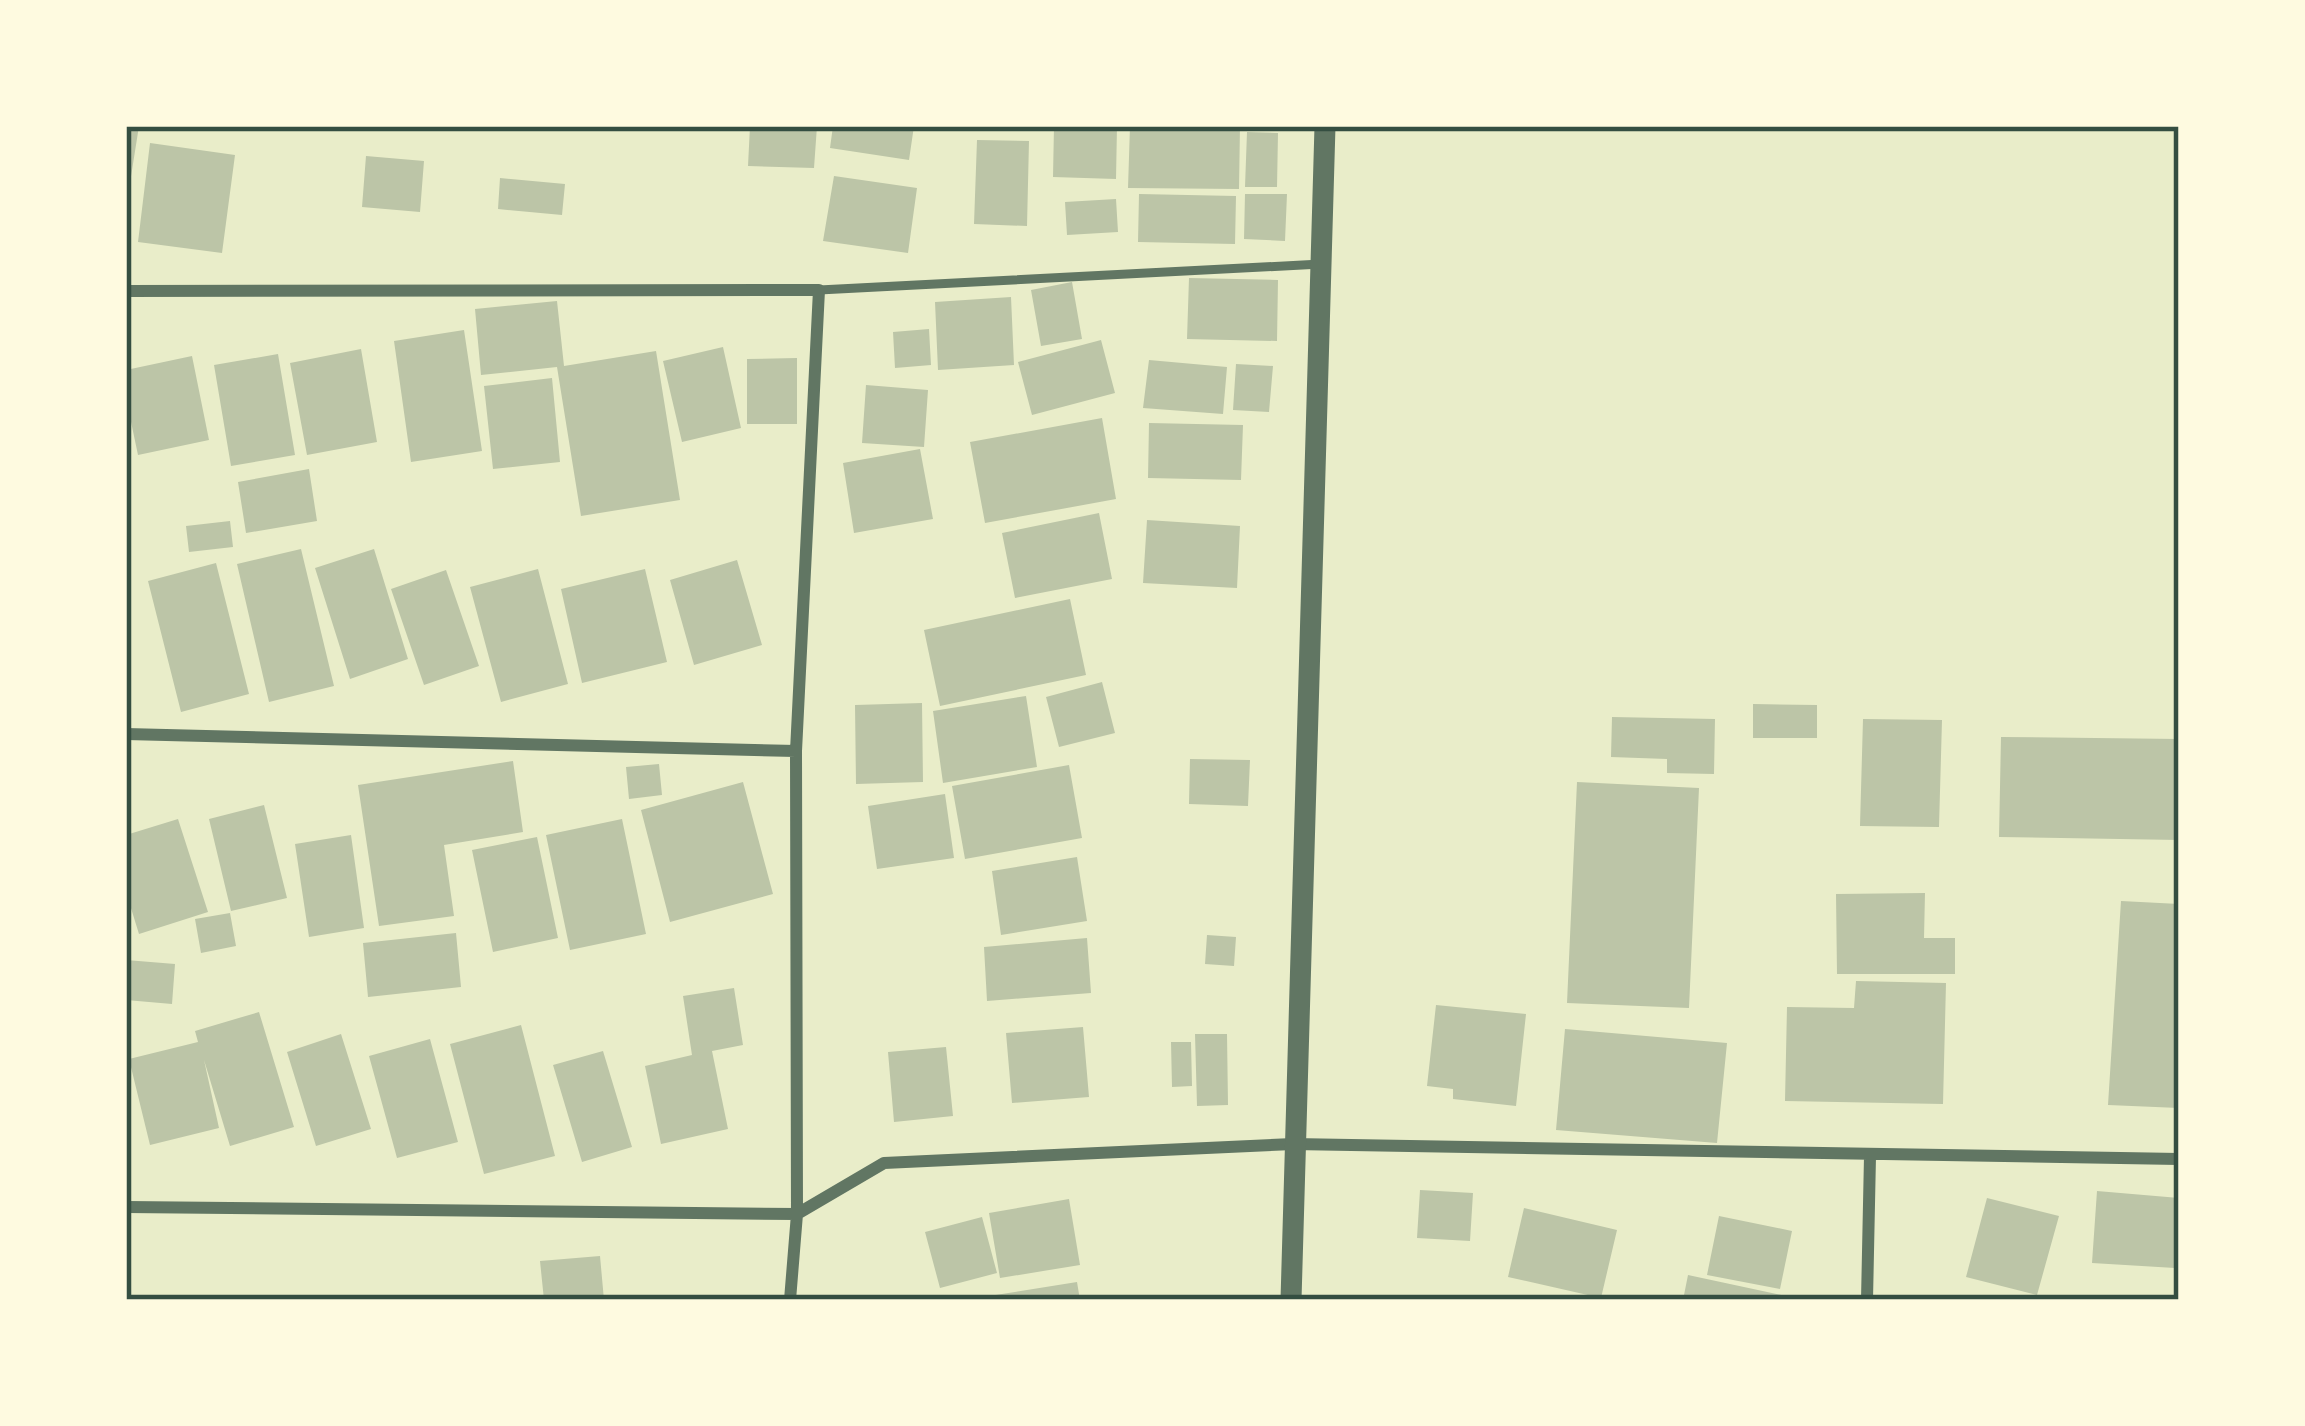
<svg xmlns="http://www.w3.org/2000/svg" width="2305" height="1426" viewBox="0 0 2305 1426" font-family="'Open Sans',sans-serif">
	<rect width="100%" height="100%" fill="#e9edc9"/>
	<path fill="#bcc5a7" d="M126,126H139L129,189H126Z
		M750,126H817L814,168L748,166Z
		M833,126H914L909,160L830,148Z
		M1054,126H1117L1116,179L1053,177Z
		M1130,126H1240L1239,189L1128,188Z
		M1247,132L1278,133L1277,187H1245Z
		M977,140L1029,141L1027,226L974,224Z
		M150,143L235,155L222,253L138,242Z
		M366,156L424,161L420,212L362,207Z
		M834,176L917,188L908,253L823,241Z
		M500,178L565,184L562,215L498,209Z
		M1139,194L1236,196L1235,244L1138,242Z
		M1245,194H1287L1285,241L1244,239Z
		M1116,199L1118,232L1067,235L1065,202Z
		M1189,278L1278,280L1277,341L1187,339Z
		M1072,282L1082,339L1041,346L1031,290Z
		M1011,297L1014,365L938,370L935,302Z
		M557,301L564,366L656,351L680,500L581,516L557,367L481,375L475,309Z
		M929,329L931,365L895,368L893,332Z
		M464,330L482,451L411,462L394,341Z
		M1101,340L1115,393L1032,415L1018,362Z
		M723,347L741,428L682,442L663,361Z
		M361,349L377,442L307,455L290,363Z
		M278,354L295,455L231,466L214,365Z
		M192,356L209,440L138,455L126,398V370Z
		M797,358V424H747V359Z
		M1149,360L1227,367L1223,414L1143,408Z
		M1236,364L1273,366L1269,412L1233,410Z
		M552,378L560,462L493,469L484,386Z
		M866,385L928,390L924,447L862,443Z
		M1102,418L1116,499L985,523L970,442Z
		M1149,423L1243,425L1241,480L1148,478Z
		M920,449L933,519L854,533L843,463Z
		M309,469L317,521L246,533L238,482Z
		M1099,513L1112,579L1015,598L1002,533Z
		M1147,520L1240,526L1237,588L1143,583Z
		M230,521L233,547L189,552L186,526Z
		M301,549L334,686L269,702L237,564Z
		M374,549L408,659L350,679L315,568Z
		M737,560L762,645L694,665L670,580Z
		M216,563L249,694L181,712L148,581Z
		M538,569L568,684L501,702L470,587Z
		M645,569L667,662L582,683L561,589Z
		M446,570L479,666L424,685L391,589Z
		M1070,599L1086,675L940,706L924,630Z
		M1102,682L1115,733L1059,747L1046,697Z
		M1026,696L1037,767L943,783L933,711Z
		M922,703L923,782L856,784L855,705Z
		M1753,704L1817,705V738H1753Z
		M1612,717L1715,719L1714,774L1667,773V759L1611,757Z
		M1863,719L1942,720L1939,827L1860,826Z
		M2001,737L2179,739V840L1999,837Z
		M1190,759L1250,760L1248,806L1189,804Z
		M513,761L523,832L444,845L454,916L379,926L358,785Z
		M659,764L662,795L629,799L626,767Z
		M1069,765L1082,838L965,859L952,786Z
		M743,782L773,894L670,922L641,810Z
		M1577,782L1699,788L1689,1008L1567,1003Z
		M945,794L954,858L877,869L868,806Z
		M264,805L287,898L231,911L209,819Z
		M178,819L208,912L139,934L126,892V835Z
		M622,819L646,934L570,950L546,835Z
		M351,835L364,928L309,937L295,844Z
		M537,837L558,938L493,952L472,850Z
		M1077,857L1087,921L1001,935L992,871Z
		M1925,893L1924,938H1955V974H1837L1836,894Z
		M2121,901L2179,904V1108L2108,1105Z
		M230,913L236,946L201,953L195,919Z
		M456,933L461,987L368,997L363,943Z
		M1207,935L1236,937L1234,966L1205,964Z
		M1087,938L1091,993L987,1001L984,947Z
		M126,960L175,964L172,1004L126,1000Z
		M1856,981L1946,983L1943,1104L1785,1101L1787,1007L1854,1008Z
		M734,988L743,1045L712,1051L728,1129L661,1144L645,1066L692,1055L683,996Z
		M1436,1005L1526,1014L1516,1106L1453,1099V1089L1427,1086Z
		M259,1012L294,1127L230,1146L204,1060L219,1128L150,1145L129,1059L198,1042L195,1031Z
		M521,1025L555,1156L484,1174L450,1044Z
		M1083,1027L1089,1097L1012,1103L1006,1033Z
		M1565,1029L1727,1043L1717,1143L1556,1130Z
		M341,1034L371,1129L316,1146L287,1052Z
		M1195,1034H1227L1228,1105L1197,1106Z
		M430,1039L458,1142L397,1158L369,1056Z
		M1171,1042H1191L1192,1086L1172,1087Z
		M946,1047L953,1116L894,1122L888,1052Z
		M603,1051L632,1147L582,1162L553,1065Z
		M1420,1190L1473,1193L1470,1241L1417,1238Z
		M2097,1191L2179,1198L2175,1268L2092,1263Z
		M1987,1198L2059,1216L2037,1295L1966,1277Z
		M1069,1199L1080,1265L1000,1278L989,1213Z
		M1524,1208L1617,1230L1601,1298L1508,1277Z
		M1719,1216L1792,1231L1780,1289L1707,1275Z
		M982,1217L997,1273L940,1288L925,1232Z
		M600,1256L604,1300H544L540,1261Z
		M1688,1275L1795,1298L1794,1300H1683Z
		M1077,1282L1080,1300H989V1296Z"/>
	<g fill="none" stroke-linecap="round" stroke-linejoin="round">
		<path stroke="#617663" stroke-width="9" d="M819,290L1321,264"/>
		<path stroke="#617663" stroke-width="12" d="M126,291L819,290L796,751L797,1214L790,1300
			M126,734L796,751
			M126,1207L797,1214L884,1163L1293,1144L2179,1159
			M1867,1300L1870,1156"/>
		<path stroke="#617663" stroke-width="21" d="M1291,1300L1325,126"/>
	</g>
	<rect width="2305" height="1426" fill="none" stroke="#fefae0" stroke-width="258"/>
	<rect x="129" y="129" width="2047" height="1168" fill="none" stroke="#344e41" stroke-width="4.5"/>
</svg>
